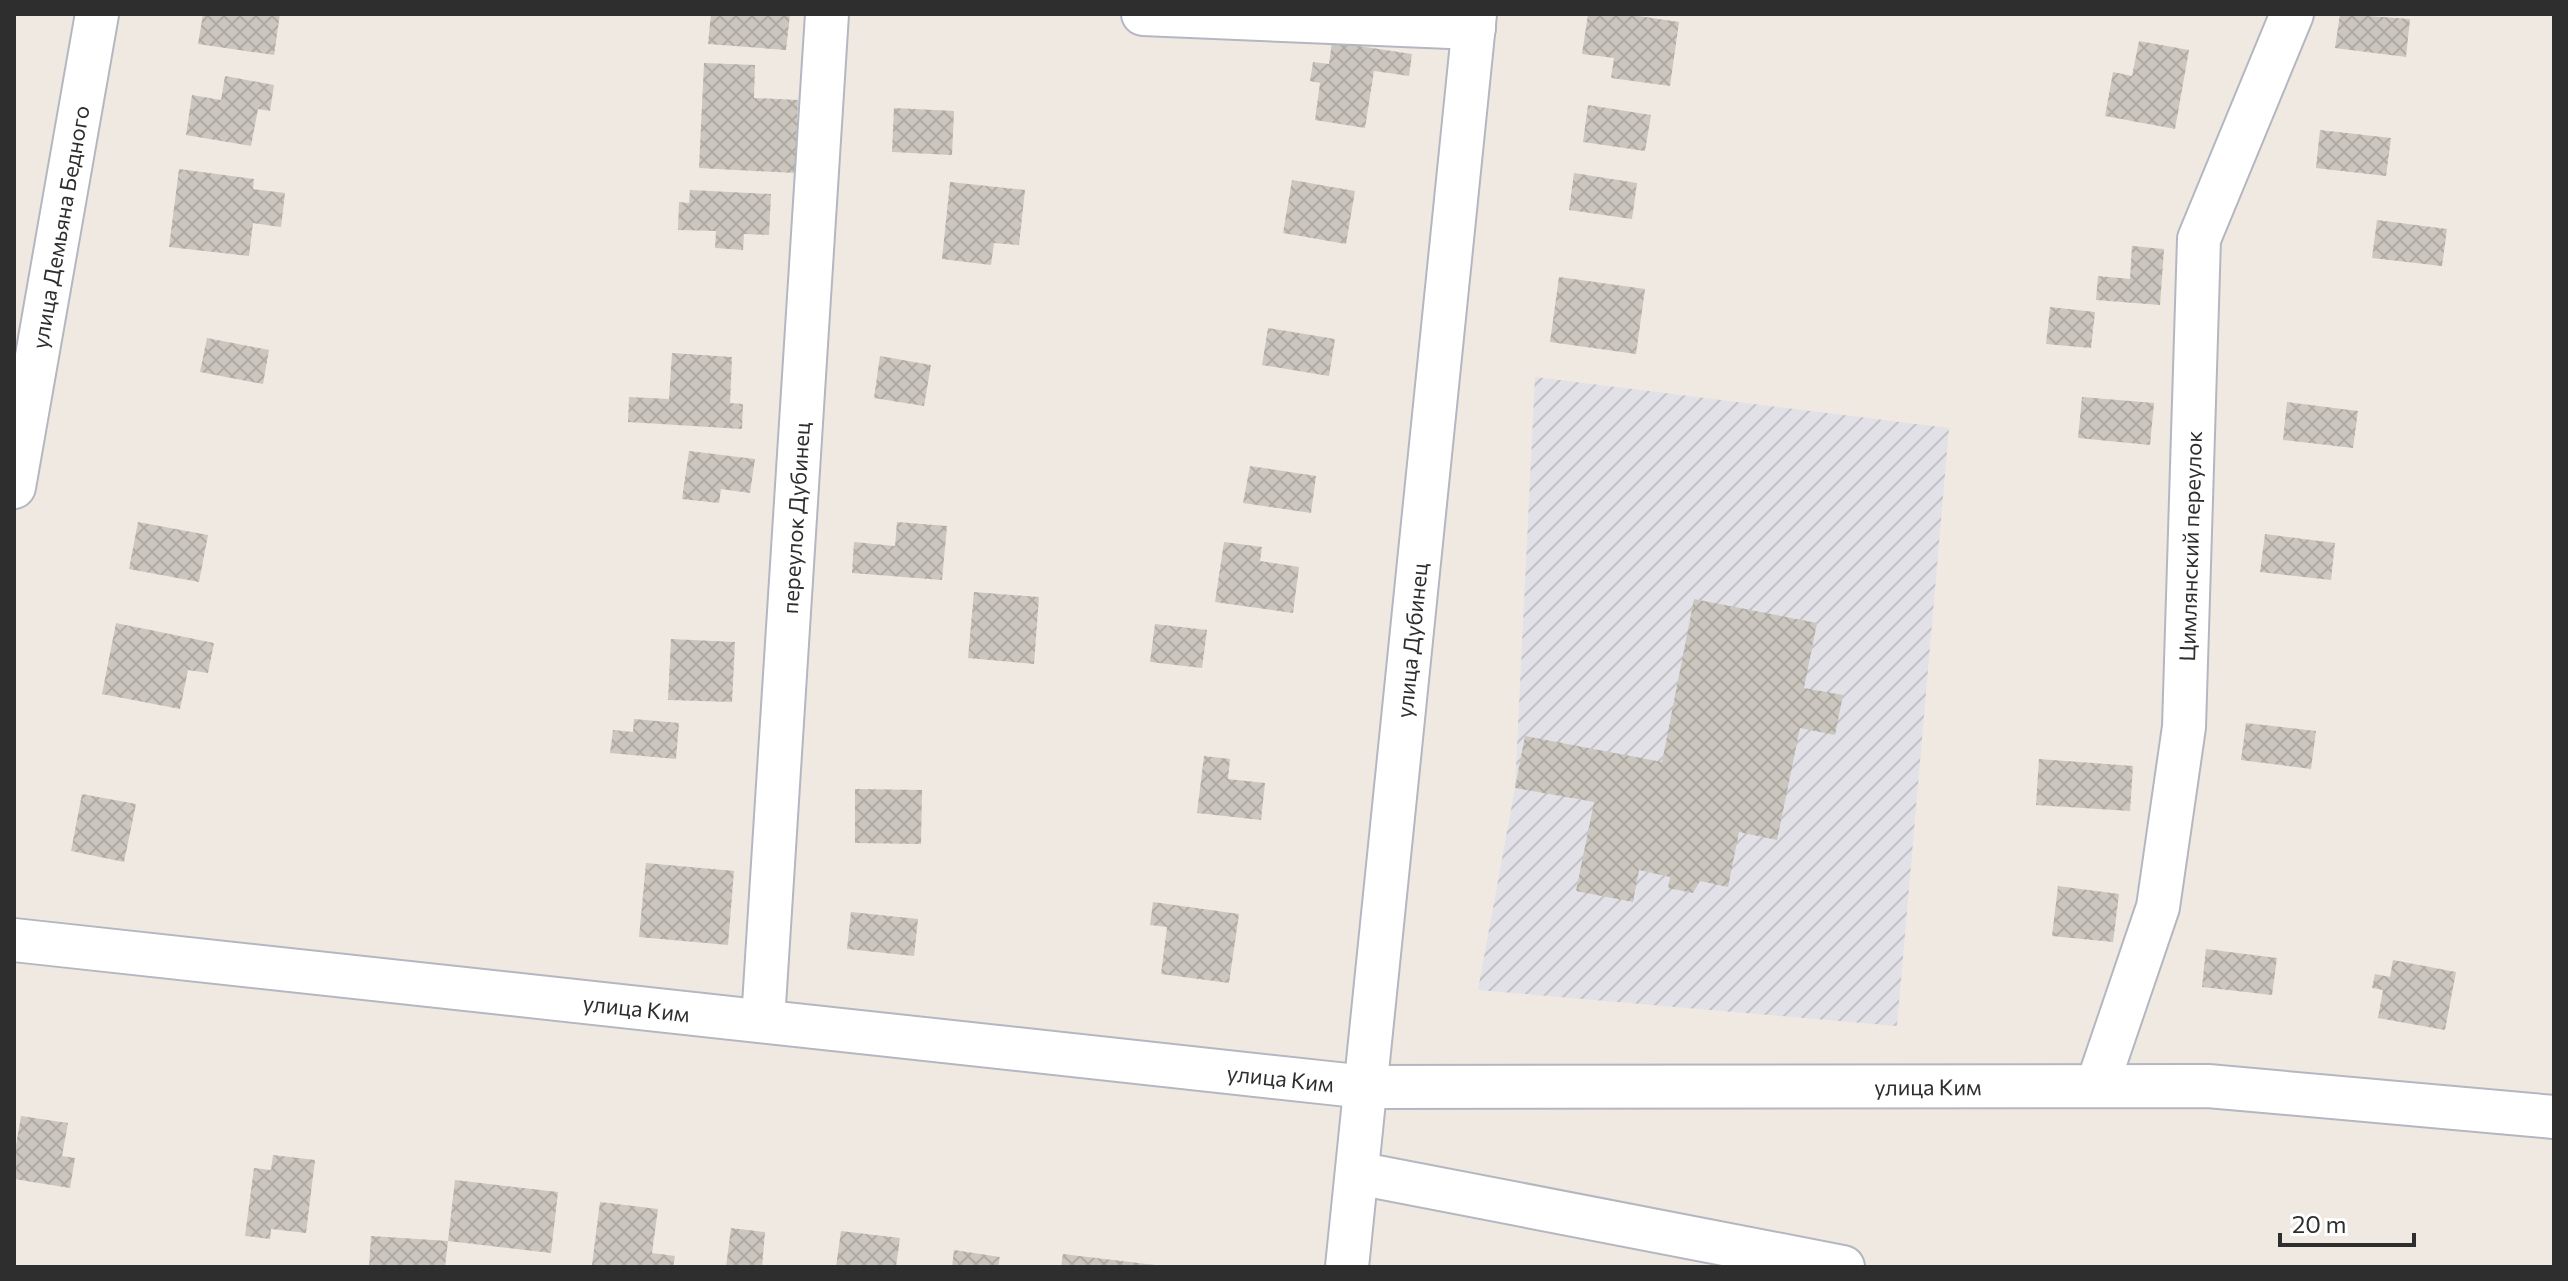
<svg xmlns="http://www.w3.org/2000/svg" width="2568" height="1281" viewBox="0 0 2568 1281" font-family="Commissioner,sans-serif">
	<defs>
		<pattern id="industrial-furrows" width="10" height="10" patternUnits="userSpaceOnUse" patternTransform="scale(2)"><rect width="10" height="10" fill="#e3e1e8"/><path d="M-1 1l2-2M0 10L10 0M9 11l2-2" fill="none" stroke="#c3c1c7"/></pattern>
		<pattern id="building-cross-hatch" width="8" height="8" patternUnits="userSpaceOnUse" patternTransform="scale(2)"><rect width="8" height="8" fill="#cbc7bf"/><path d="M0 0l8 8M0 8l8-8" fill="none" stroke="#afaba4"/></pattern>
	</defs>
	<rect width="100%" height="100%" fill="#efe9e1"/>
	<path fill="url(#industrial-furrows)" d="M1535,377L1949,428L1897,1026L1478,990L1515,788Z"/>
	<path fill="url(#building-cross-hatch)" d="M203,14H280L274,55L198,44Z
		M711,14H790L786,50L708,44Z
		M1588,14H1625L1679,22L1670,86L1611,78L1614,58L1582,54Z
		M2340,14L2410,19L2406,57L2335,48Z
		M2139,41L2189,50L2175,129L2105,116L2113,72L2132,76Z
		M1332,42L1412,54L1409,76L1374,71L1365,128L1315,120L1320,83L1310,81L1313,62L1329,64Z
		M704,63L755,65L754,98L798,100L795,173L699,168Z
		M225,76L274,85L270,111L258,109L251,146L186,135L192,95L221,100Z
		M1588,105L1651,115L1645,151L1583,142Z
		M894,108L954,111L952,155L892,152Z
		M2320,130L2391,138L2386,176L2316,168Z
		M179,169L254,179L253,189L285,193L281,227L253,223L249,256L169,247Z
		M1574,173L1637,183L1632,219L1569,210Z
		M1292,180L1355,191L1346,244L1283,233Z
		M950,182L1025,190L1019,245L994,243L991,265L942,259Z
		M690,190L771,194L769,235L744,234L743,250L715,248L716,231L678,230L679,202L689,203Z
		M2377,220L2447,229L2442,266L2372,258Z
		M2132,246L2164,249L2160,305L2096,300L2098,276L2130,279Z
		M1559,277L1645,289L1636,354L1550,342Z
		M2050,307L2095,312L2091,348L2046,344Z
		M1268,328L1335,339L1329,376L1262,365Z
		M207,338L269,350L263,384L200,372Z
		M672,353L732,357L730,403L743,404L742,429L628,422L629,397L669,399Z
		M880,356L931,365L924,406L874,398Z
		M2082,397L2154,403L2150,445L2078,438Z
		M2287,402L2358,411L2353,448L2283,440Z
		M689,451L755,459L750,493L721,489L719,503L682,499Z
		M1250,466L1316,476L1311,513L1243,503Z
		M138,522L208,535L199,582L129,569Z
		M897,522L947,526L942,580L852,573L854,542L895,546Z
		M2265,534L2335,543L2331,580L2260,572Z
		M1224,542L1262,547L1260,561L1299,567L1293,613L1215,602Z
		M974,592L1039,597L1034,664L968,658Z
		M1694,599L1817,623L1804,688L1843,695L1835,735L1800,728L1777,840L1739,832L1728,887L1700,881L1693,893L1668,888L1670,877L1639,870L1633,902L1576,891L1594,802L1515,788L1525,736L1662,762Z
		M116,623L214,643L208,673L188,670L180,709L102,694Z
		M1155,624L1207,630L1202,668L1150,662Z
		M671,639L735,642L732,702L668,700Z
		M634,719L679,723L676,759L610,753L613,730L633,732Z
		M2246,723L2316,731L2311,769L2241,760Z
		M1204,756L1230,759L1228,779L1265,783L1261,820L1197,813Z
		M2039,759L2133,766L2130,811L2036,805Z
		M855,789L922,790L921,844L855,843Z
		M82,794L136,804L124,862L71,851Z
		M646,863L734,871L728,945L639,937Z
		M2058,886L2119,894L2113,942L2052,936Z
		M1153,902L1239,914L1229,983L1161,974L1167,927L1150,925Z
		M851,912L918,919L914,956L847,949Z
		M2206,949L2277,958L2272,995L2202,987Z
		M2393,960L2456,972L2445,1030L2378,1018L2383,990L2372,988L2375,974L2390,977Z
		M21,1116L68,1123L62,1156L75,1158L70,1188L14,1179V1157Z
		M273,1155L315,1160L306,1233L271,1229L270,1239L245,1236L254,1168L271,1170Z
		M455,1180L558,1192L551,1253L448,1241Z
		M600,1202L658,1209L652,1253L675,1256L673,1267L592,1265Z
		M731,1228L765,1232L762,1267H726Z
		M841,1231L900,1238L896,1267H836Z
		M371,1236L448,1241L445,1267H369Z
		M954,1250L1000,1257L998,1267H952Z
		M1063,1254L1155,1265V1267H1061Z"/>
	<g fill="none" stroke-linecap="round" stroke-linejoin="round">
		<defs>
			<g id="minor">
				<path d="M1143,14L1474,28"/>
				<path id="s1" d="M14,487L97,14"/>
				<path id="s2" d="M14,940L1366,1087L2208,1086L2554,1117"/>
				<path id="s3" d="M763,1021L827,14"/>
				<path id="s4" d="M2097,1086L2158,907L2184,727L2199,239L2292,14"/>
				<path d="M1357,1173L1843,1267"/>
				<path id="s5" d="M1347,1267L1475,14"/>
			</g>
		</defs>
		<use href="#minor" stroke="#b4b7c1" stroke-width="46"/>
		<use href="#minor" stroke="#fff" stroke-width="42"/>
	</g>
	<g text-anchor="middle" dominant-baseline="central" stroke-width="7" stroke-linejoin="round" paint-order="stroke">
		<g font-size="22" fill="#2e2e2e" stroke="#fff">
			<text stroke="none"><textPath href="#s1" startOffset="264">улица Демьяна Бедного</textPath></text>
			<text stroke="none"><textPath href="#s3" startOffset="504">переулок Дубинец</textPath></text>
			<text stroke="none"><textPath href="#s4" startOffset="552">Цимлянский переулок</textPath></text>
			<text stroke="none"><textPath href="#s5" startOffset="630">улица Дубинец</textPath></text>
			<text stroke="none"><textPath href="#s2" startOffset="626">улица Ким</textPath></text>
			<text stroke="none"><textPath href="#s2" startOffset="1274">улица Ким</textPath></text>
			<text stroke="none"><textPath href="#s2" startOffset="1922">улица Ким</textPath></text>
		</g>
	</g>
	<rect width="2568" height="1281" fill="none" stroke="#2e2e2e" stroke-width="32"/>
	<path d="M2280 1233v12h134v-12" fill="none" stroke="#2e2e2e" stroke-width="4"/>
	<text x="2292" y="1233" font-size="24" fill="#2e2e2e" stroke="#ffffff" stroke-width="6" paint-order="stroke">20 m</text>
</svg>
